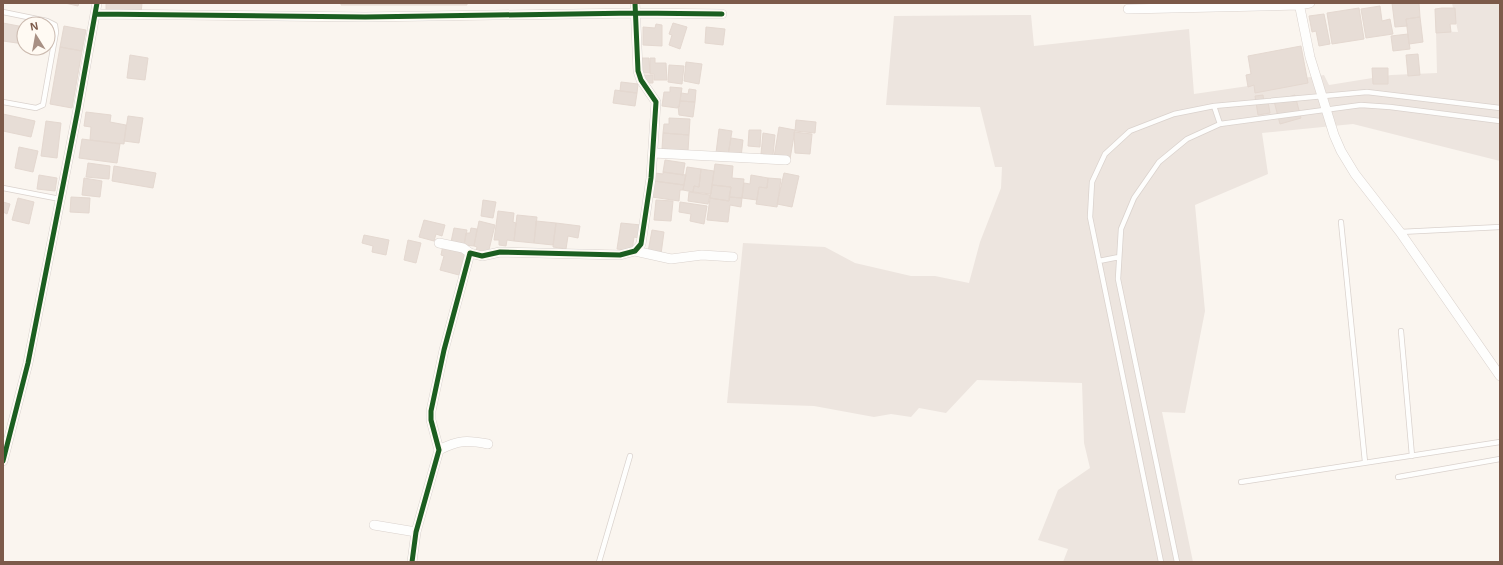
<svg xmlns="http://www.w3.org/2000/svg" width="1503" height="565" viewBox="0 0 1503 565" font-family="Arial,sans-serif">
	<rect width="100%" height="100%" fill="#faf5ef"/>
	<path fill="#ede5df" d="M1452,3H1500V161L1353,124L1262,133L1268,174L1195,205L1205,311L1185,413L1162,412L1193,562H1063L1068,549L1038,540L1058,490L1090,468L1084,443L1082,383L977,380L946,413L919,408L911,417L891,414L874,417L814,406L727,403L743,243L825,247L855,263L911,276H935L969,283L980,242L1001,188L1002,167H995L980,107L886,105L894,16L1031,15L1034,46L1189,29L1194,94L1324,75L1329,85L1391,75L1437,73L1436,31L1458,32Z"/>
	<path fill="#e7ddd6" stroke="#e4d8d0" d="M65,3H79L78,6Z
		M106,3H142L141,13L106,10Z
		M341,3H467V5H341Z
		M1392,3H1419L1420,17L1406,19L1407,26L1395,27Z
		M1380,6L1382,21L1390,19L1393,34L1366,38L1361,9Z
		M1359,8L1364,39L1332,44L1327,13Z
		M1442,8H1455L1456,24H1450L1451,32L1436,33L1435,9Z
		M1324,14L1330,44L1319,46L1316,31L1312,32L1309,16Z
		M1420,17L1423,42L1409,44L1406,19Z
		M3,23L24,27V44L3,41Z
		M673,23L687,27L680,49L669,45L672,35L669,34Z
		M656,24L662,25V46L643,45V27L655,28Z
		M64,26L86,30L82,51L60,47Z
		M706,27L725,29L723,45L705,43Z
		M1408,34L1410,49L1393,51L1391,36Z
		M1301,46L1308,83L1255,93L1254,85L1248,87L1246,75L1251,74L1248,56Z
		M60,47L82,51L72,108L50,104Z
		M1418,54L1420,75L1408,76L1406,55Z
		M130,55L148,58L145,80L127,78Z
		M642,58H649L650,73H643Z
		M650,58H655V63H666L667,80H654V74H650Z
		M686,62L702,64L699,84L684,81Z
		M669,65L684,66L682,84L668,82Z
		M1372,68H1388V84H1373Z
		M644,75H653V83H643Z
		M621,82L638,84L637,93L620,91Z
		M670,87L682,88L679,107L677,108L662,106L664,92H670Z
		M689,89L696,90L695,102L680,101L681,93L688,94Z
		M615,90L637,93L635,106L613,103Z
		M1263,95L1264,102H1268L1270,113L1258,115L1255,96Z
		M1295,95L1301,118L1280,124L1274,101Z
		M680,101L695,102L693,117L679,115L678,106L679,107Z
		M86,112L111,115L110,122L126,125L124,144L90,140L91,127L84,126Z
		M3,114L35,121L31,137L3,131Z
		M128,116L143,118L139,143L124,141Z
		M669,118L690,119L689,135L663,133L664,124H669Z
		M796,120L816,122L815,133L795,131Z
		M46,121L61,123L57,158L41,156Z
		M779,127L795,130L790,159L774,157Z
		M719,129L732,131L728,155L716,153Z
		M749,130H761L760,147L748,146Z
		M794,132L812,134L810,154L795,153Z
		M663,133L689,135L688,151L662,149Z
		M763,133L775,135L773,155L761,154Z
		M731,138L743,140L741,157L728,155Z
		M82,139L120,144L117,163L79,158Z
		M19,147L38,151L33,172L15,168Z
		M665,160L685,163L683,175L663,172Z
		M88,163L110,166L109,179L86,177Z
		M715,164L733,166L732,178L744,179L742,198L729,197L731,187L712,185Z
		M114,166L156,173L153,188L112,181Z
		M687,167L701,169L699,187L694,186L693,192L683,190Z
		M701,169L714,171L711,194L693,192L694,186L699,187Z
		M663,172L686,175L684,185L654,181L655,173L663,174Z
		M784,173L799,176L792,207L777,204Z
		M39,175L57,178L55,191L37,189Z
		M751,175L768,178L767,188L759,187L757,200L742,198L744,183L750,184Z
		M84,178L102,181L100,197L82,195Z
		M768,178L781,179L777,207L756,204L759,187L767,188Z
		M654,181L684,185L683,190H680L679,201L652,197Z
		M712,185L731,187L729,201L710,198Z
		M689,192L710,195L708,204L688,201Z
		M71,197L90,198L89,213L70,212Z
		M729,197L742,198L741,207L730,205L728,222L707,220L710,198L729,201Z
		M18,198L34,202L29,224L12,220Z
		M483,200L496,202L493,218L481,216Z
		M656,200L673,201L671,221L654,220Z
		M3,202L10,204L7,214L3,212Z
		M680,202L707,206L704,224L690,221L691,214L679,212Z
		M498,211L514,213L513,222L516,223L514,241L507,240L506,246L499,245V240H494Z
		M517,215L537,217L534,243L514,241Z
		M424,220L445,225L442,236L436,234L434,241L419,237Z
		M479,221L495,225L488,254L476,252L477,247L474,246Z
		M536,221L556,223L553,245L534,243Z
		M556,223L580,226L578,238L568,236L566,249L553,247Z
		M621,223L641,225L639,238L634,237L632,251L617,249Z
		M454,228L467,230L464,245L451,242Z
		M471,228L477,229L474,246L464,245L466,233H470Z
		M652,230L664,232L661,254L648,252Z
		M364,235L389,240L386,255L372,252L373,246L362,243Z
		M408,240L421,243L416,263L404,260Z
		M443,245L465,251L459,275L440,270L444,256L441,255Z"/>
	<g fill="none" stroke-linecap="round" stroke-linejoin="round">
		<defs>
			<path id="lane" d="M3,12L47,21L55,25L56,32L43,105L36,108L3,102
				M1214,106L1220,124
				M3,188L60,199
				M1341,222L1365,462
				M1400,232L1500,227
				M1099,261L1119,257
				M1401,331L1412,456
				M1398,477L1500,459
				M1241,482L1500,442
				M599,562L630,456
				M1161,562L1090,217L1092,182L1105,154L1130,131L1174,114L1214,106L1367,92L1500,108
				M1177,562L1118,279L1121,229L1134,198L1159,162L1187,139L1220,124L1361,105L1390,107L1500,121"/>
			<path id="street" d="M1299,3L1310,57L1334,135L1341,151L1355,174L1400,232L1500,376
				M1128,9L1299,5L1310,3
				M95,14L365,17L636,13L722,14
				M653,153L786,160
				M439,243L463,248L470,253
				M635,251L671,259L702,255L733,257
				M439,450C458,440 467,440 488,444
				M3,461L28,363L78,109L97,3
				M374,525L416,532
				M412,562L416,532L439,450L431,420V411L444,350L470,253L482,256L500,252L620,255L635,251L641,244L651,178L656,102L641,80L638,71L635,3"/>
		</defs>
		<use href="#lane" stroke="#dad2cd" stroke-width="6"/>
		<use href="#street" stroke="#dad2cd" stroke-width="10"/>
		<use href="#lane" stroke="#fefefd" stroke-width="4.5"/>
		<use href="#street" stroke="#fefefd" stroke-width="9"/>
		<defs>
			<path id="cycleway" d="M95,14L365,17L636,13L722,14
				M3,461L28,363L78,109L97,3
				M412,562L416,532L439,450L431,420V411L444,350L470,253L482,256L500,252L620,255L635,251L641,244L651,178L656,102L641,80L638,71L635,3"/>
		</defs>
		<use href="#cycleway" stroke="#fffaf3" stroke-width="8"/>
		<use href="#cycleway" stroke="#1b5e20" stroke-width="5"/>
	</g>
	<rect width="1503" height="565" fill="none" stroke="#7c5a4a" stroke-width="8"/>
	<g transform="translate(36 36) rotate(349)"><circle r="19" fill="#fffaf3" stroke="#cbbaaf"/>
	<path d="M0-3L7 15L0 10L-7 15Z" fill="#a89084"/>
	<text y="-6" font-size="11" font-weight="bold" text-anchor="middle" fill="#7c5a4a">N</text>
	</g>
</svg>
